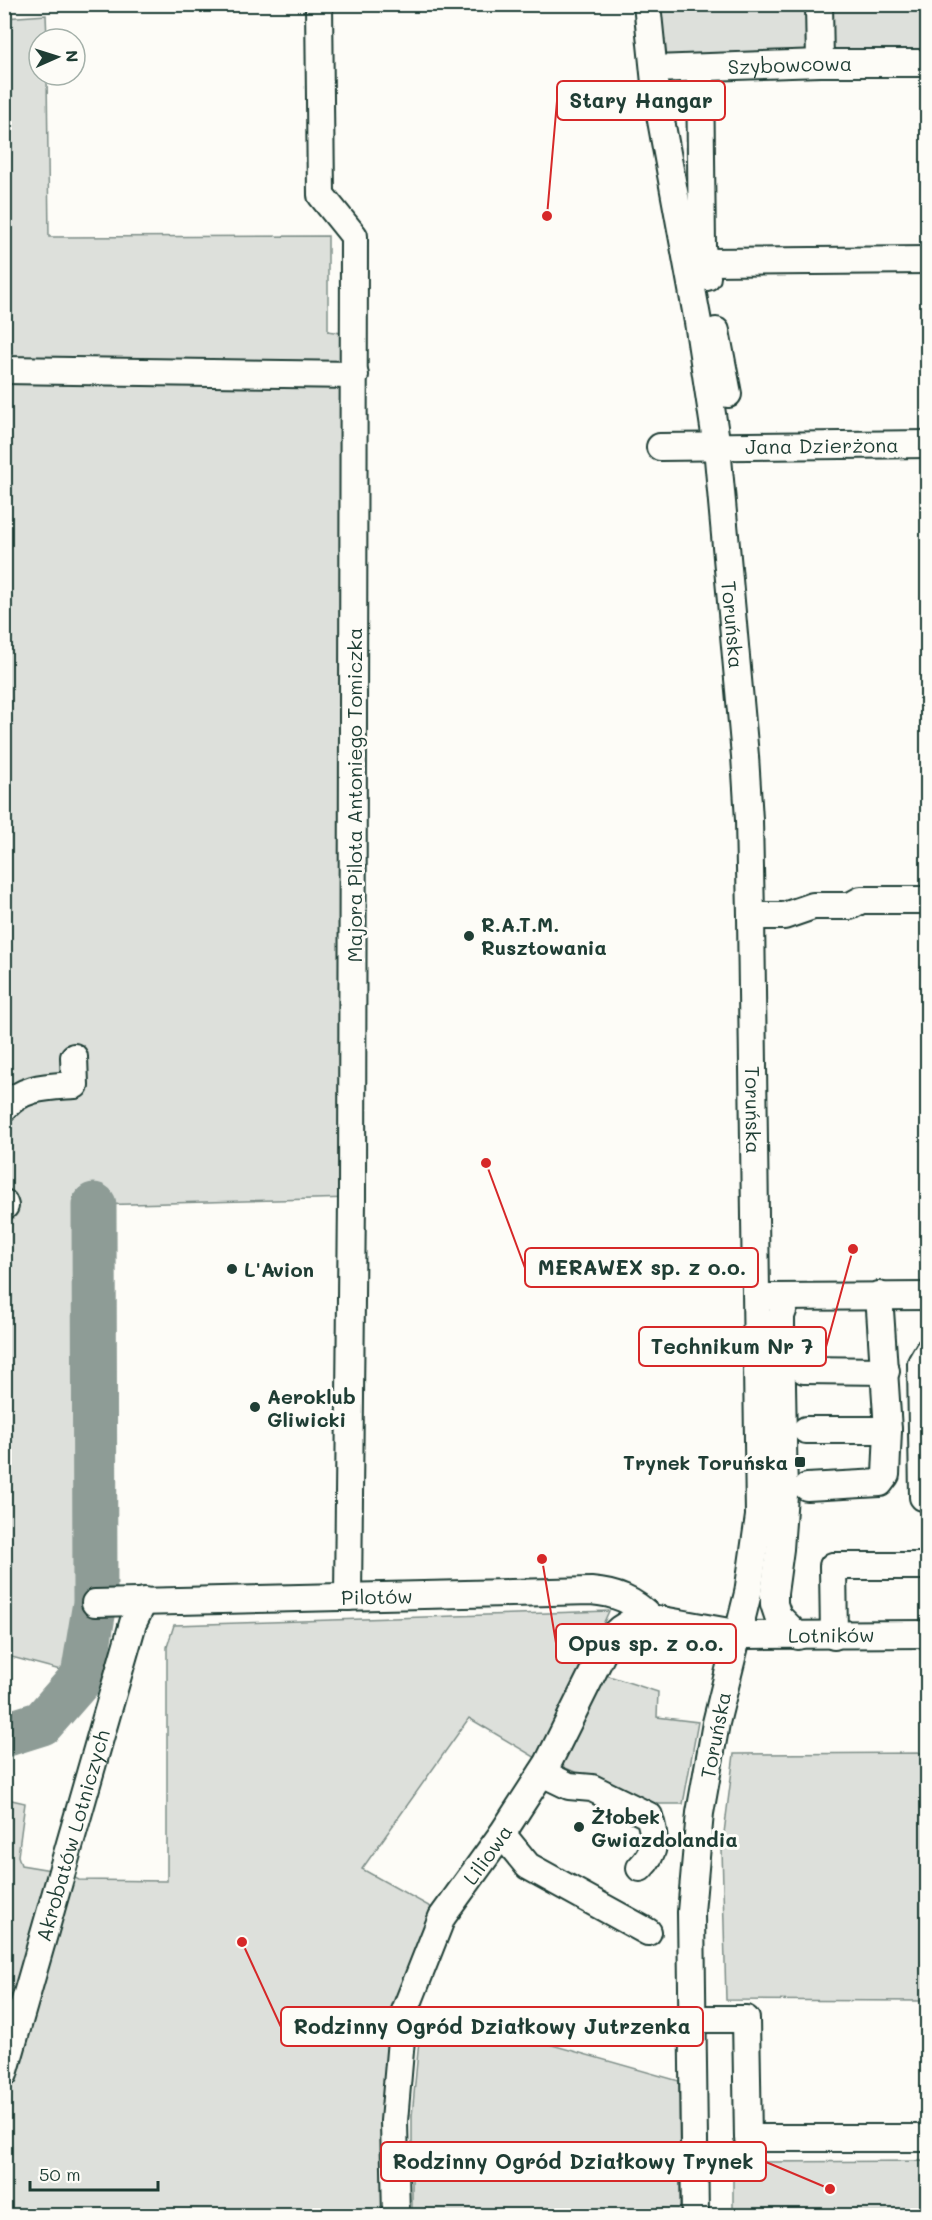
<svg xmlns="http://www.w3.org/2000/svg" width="932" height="2220" viewBox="0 0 932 2220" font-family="Mali,sans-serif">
	<rect width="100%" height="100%" fill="#fdfcf7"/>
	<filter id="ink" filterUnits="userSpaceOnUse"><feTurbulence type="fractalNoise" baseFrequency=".0167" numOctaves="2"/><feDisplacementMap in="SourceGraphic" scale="12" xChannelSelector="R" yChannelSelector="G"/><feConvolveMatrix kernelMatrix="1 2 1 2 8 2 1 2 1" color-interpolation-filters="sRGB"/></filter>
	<g filter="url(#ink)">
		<path fill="#dde0db" stroke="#7e8e88" stroke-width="1.5" d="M647,5H927V63L654,69Z
			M46,15L47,39H39V75H47L49,237L328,236V331L354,335L352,1198L94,1205L95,1603L83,1676L4,1655V18Z
			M609,1611L541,1761L469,1718L362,1869L436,1910L407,1973L384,2215L5,2216L4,1810L7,1799L25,1803L18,1856L21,1865L63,1872L79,1880L167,1881V1647L174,1625Z
			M606,1675L658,1692L657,1717L698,1722L683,1804H650L561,1766Z
			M927,1753V2001L726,2000L722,1849L734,1754Z
			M422,2008L679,2081L680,2215H412V2116Z
			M927,2161V2215H733V2162Z"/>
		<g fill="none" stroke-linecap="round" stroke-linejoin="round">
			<path stroke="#8e9c96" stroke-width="45" d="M4,1735L42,1723L83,1676L95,1603L94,1205"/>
			<defs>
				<g id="minor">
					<path d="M319,4L321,195L354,236L352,1198L348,1597"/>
					<path id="s1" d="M647,4L656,93L698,322L717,447L745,756L749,820L751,916L759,1516L748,1593L716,1723L700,1813L691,1912L695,2216"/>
					<path d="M819,4L820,63"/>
					<path d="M700,68L702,247L707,277"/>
					<path id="s2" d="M654,69L820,63H928"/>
					<path d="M704,262L928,260"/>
					<path d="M716,331L728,394"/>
					<path d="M4,370L355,375"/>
					<path id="s3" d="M660,447L928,444"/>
					<path d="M751,916H784L813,906H850L861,900H928"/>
					<path d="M4,1108C23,1086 48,1087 75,1085L74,1057"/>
					<path d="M4,1203L5,1206"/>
					<path d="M772,1297L928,1296"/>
					<path d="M788,1297L781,1316V1330L784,1495L780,1549L774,1593V1604L778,1616L798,1636"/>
					<path d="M928,1351L921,1363L923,1497H928"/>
					<path d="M804,1370L886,1371"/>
					<path d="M806,1430H888"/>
					<path d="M807,1487L880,1483L886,1475L888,1430L879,1295"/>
					<path id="s4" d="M95,1603L591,1591C615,1593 634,1600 651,1618"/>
					<path d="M834,1636L833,1566H928"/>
					<path d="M542,1773L569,1786L592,1788L649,1816C656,1838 657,1851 640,1868"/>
					<path d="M502,1834L528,1866L648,1932"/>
					<path d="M692,2019H746L748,2138H928"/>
					<path id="s5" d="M4,2074L133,1623L144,1601"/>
					<path id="s6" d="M396,2216L394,2121L403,2016L442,1917L502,1834L548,1763L610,1638L620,1629L631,1622L651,1618L746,1635L928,1634"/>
				</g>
			</defs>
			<use href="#minor" stroke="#1f3d34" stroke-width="30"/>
			<use href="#minor" stroke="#fdfcf7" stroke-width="26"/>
		</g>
	</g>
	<g fill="#1f3d34" stroke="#fdfcf7" stroke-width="2">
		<circle cx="469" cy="936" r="6"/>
		<circle cx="232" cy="1269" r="6"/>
		<circle cx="255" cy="1407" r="6"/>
		<rect x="794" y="1456" width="12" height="12" rx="3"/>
		<circle cx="579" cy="1827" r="6"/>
	</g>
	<g text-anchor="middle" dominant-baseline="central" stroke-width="6" stroke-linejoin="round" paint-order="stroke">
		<g font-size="20" fill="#1f3d34" stroke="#fdfcf7">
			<text stroke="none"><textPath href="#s2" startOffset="136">Szybowcowa</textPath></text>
			<text stroke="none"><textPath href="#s3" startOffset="162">Jana Dzierżona</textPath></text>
			<text stroke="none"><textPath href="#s1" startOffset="627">Toruńska</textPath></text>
			<text transform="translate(354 795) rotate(-90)">Majora Pilota Antoniego Tomiczka</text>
			<text stroke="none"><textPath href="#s1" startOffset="1113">Toruńska</textPath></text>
			<text stroke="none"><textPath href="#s4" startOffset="282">Pilotów</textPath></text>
			<text stroke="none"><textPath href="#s6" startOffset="862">Lotników</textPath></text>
			<text transform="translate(715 1735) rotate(-79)">Toruńska</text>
			<text stroke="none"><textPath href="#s5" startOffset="248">Akrobatów Lotniczych</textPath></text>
			<text stroke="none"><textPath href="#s6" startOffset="384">Liliowa</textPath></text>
		</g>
		<g font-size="20" font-weight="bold" fill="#1f3d34" stroke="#fdfcf7" text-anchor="start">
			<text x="481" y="924">R.A.T.M.<tspan x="481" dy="23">Rusztowania</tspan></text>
			<text x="244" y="1269">L'Avion</text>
			<text x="267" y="1396">Aeroklub<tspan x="267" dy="23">Gliwicki</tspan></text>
			<text x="788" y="1462" text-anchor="end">Trynek Toruńska</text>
			<text x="591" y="1816">Żłobek<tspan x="591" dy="23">Gwiazdolandia</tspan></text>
		</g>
	</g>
	<path fill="none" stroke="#d62828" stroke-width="2" d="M547 216L557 101M486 1163L525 1268M853 1249L826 1347M542 1559L556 1643M242 1942L281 2027M830 2189L766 2162"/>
	<g fill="#d62828" stroke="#fdfcf7" stroke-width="2">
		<circle cx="547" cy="216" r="6"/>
		<circle cx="486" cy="1163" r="6"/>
		<circle cx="853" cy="1249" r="6"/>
		<circle cx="542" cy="1559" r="6"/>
		<circle cx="242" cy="1942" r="6"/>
		<circle cx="830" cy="2189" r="6"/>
	</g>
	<g fill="#fdfcf7" stroke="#d62828" stroke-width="2">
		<rect x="557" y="81" width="168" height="39" rx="6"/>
		<rect x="525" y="1248" width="233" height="39" rx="6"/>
		<rect x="639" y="1327" width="187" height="39" rx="6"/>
		<rect x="556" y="1624" width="180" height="39" rx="6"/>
		<rect x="281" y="2007" width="422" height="39" rx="6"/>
		<rect x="381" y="2142" width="385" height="39" rx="6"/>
	</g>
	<g font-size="21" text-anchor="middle" font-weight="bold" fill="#1f3d34">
		<text x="641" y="108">Stary Hangar</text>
		<text x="642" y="1275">MERAWEX sp. z o.o.</text>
		<text x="732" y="1354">Technikum Nr 7</text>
		<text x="646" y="1651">Opus sp. z o.o.</text>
		<text x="492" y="2034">Rodzinny Ogród Działkowy Jutrzenka</text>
		<text x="573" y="2169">Rodzinny Ogród Działkowy Trynek</text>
	</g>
	<rect width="932" height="2220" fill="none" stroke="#fdfcf7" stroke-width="24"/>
	<rect x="12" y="12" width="908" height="2196" fill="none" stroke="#1f3d34" stroke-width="2" filter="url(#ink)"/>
	<g transform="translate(57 57) rotate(87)"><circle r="28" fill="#fdfcf7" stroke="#a4b0a9" stroke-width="1.5"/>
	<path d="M0-4.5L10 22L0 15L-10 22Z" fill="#1f3d34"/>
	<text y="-9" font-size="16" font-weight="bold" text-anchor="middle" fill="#1f3d34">N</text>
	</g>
	<path d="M30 2181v9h128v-9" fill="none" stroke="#1f3d34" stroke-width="3"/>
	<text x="39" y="2181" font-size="18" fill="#1f3d34" stroke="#fdfcf7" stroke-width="4.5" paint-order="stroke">50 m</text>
</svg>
